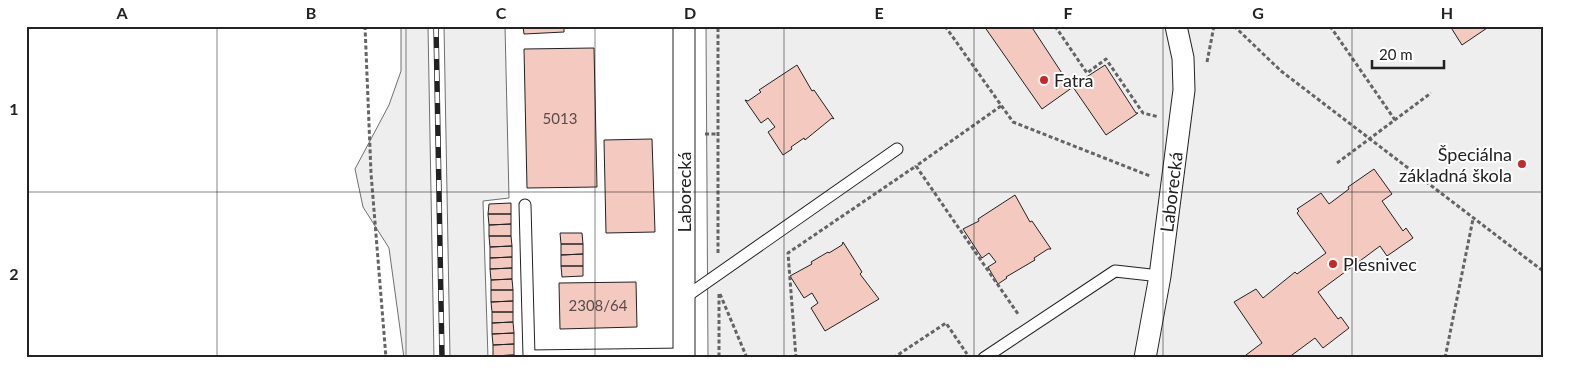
<svg xmlns="http://www.w3.org/2000/svg" width="1569" height="384" viewBox="0 0 1569 384" font-family="Lato,sans-serif">
	<rect width="100%" height="100%" fill="#fff"/>
	<path fill="#eee" stroke="#6f6f6f" d="M401,26H428L434,358H404L389,248L363,207L355,169L389,105L401,71Z
		M444,26H505L509,198L483,201L488,358H450Z
		M706,26H1543V358H708Z"/>
	<path fill="#f3c9c0" stroke="#222" d="M523,26H564V32L524,34Z
		M984,26H1031L1071,87L1105,65L1136,113H1138L1106,135L1073,87L1042,109Z
		M1450,26H1490L1462,45Z
		M594,48L597,187L527,188L524,49Z
		M797,65L812,91L814,90L834,119L832,118L805,140L804,138L791,147L792,149L783,155L768,132L775,127L768,118L761,123L745,100L748,101L761,92L759,90Z
		M652,139L655,232L606,233L604,140Z
		M1374,169L1392,194L1382,201L1403,231L1406,228L1413,238L1387,256L1380,246L1318,292L1338,319L1341,317L1349,328L1323,348L1315,338L1288,358H1242L1262,343L1234,302L1256,289L1263,298L1295,272L1297,274L1326,253L1297,213L1299,211L1297,209L1321,193L1329,204L1349,189L1348,187Z
		M1015,195L1030,222L1032,221L1051,249H1048L1034,258L1035,260L1006,277L1007,278L998,284L988,267L996,262L989,253L982,258L963,229L979,221L978,219Z
		M511,203V214H488L489,204Z
		M488,214H511V224L489,225Z
		M511,224V236H489V225Z
		M560,233H582L583,244H561Z
		M489,236H511L512,246L490,247Z
		M843,242L862,272L860,274L879,299L825,331L811,308L818,303L812,293L804,298L790,276L812,264L811,262L828,252L829,253L842,245Z
		M561,244H583V254L561,255Z
		M512,246V257L490,258V247Z
		M583,254V266H561V255Z
		M512,257V268L490,269V258Z
		M561,266H583V276L562,277Z
		M512,268V279L491,280L490,269Z
		M512,279L513,290H491V280Z
		M636,282L637,327L560,329L559,283Z
		M491,290H513V301L491,302Z
		M513,301V312H492L491,302Z
		M492,312H513V322L492,323Z
		M513,322L514,333L492,334V323Z
		M514,333V344L493,345L492,334Z
		M514,344V355L493,356V345Z
		M514,355V358H493V356Z"/>
	<g fill="none" stroke-linecap="round" stroke-linejoin="round">
		<defs>
			<path id="lane" d="M525,205L529,356L684,354
				M684,298L897,149
				M984,358L1115,271L1160,276"/>
			<path id="street" d="M684,358V26
				M1145,358L1160,276L1184,90L1183,58L1176,26"/>
		</defs>
		<use href="#lane" stroke="#222" stroke-width="13"/>
		<use href="#street" stroke="#222" stroke-width="23"/>
		<path stroke="#646464" stroke-width="3" stroke-dasharray="4 2.5" stroke-linecap="butt" d="M365,26L371,173L386,358
			M945,26L1013,122L1150,176
			M1055,26L1087,73L1106,59L1143,113L1159,117
			M1234,26L1281,71L1543,271
			M1330,26L1395,120
			M1207,62L1214,26
			M1001,106L916,166L1018,314
			M705,134H718
			M1337,163L1431,93
			M718,253V26
			M719,294V358
			M720,294L747,358
			M796,358L788,253L916,166
			M893,358L946,323L967,354
			M1445,358L1473,219"/>
		<use href="#lane" stroke="#fff" stroke-width="11"/>
		<use href="#street" stroke="#fff" stroke-width="21"/>
		<defs>
			<path id="rail" d="M436,26L442,358"/>
		</defs>
		<use href="#rail" stroke="#222" stroke-width="5.5"/>
		<use href="#rail" stroke="#fff" stroke-width="4" stroke-dasharray="11" stroke-linecap="butt"/>
	</g>
	<path fill="none" stroke="#222" stroke-width="1" stroke-opacity="0.55" d="M217,26V358M406,26V358M595,26V358M784,26V358M974,26V358M1163,26V358M1352,26V358M26,192H1543"/>
	<g fill="#c62828" stroke="#fff" stroke-width="2">
		<circle cx="1044" cy="80" r="5"/>
		<circle cx="1522" cy="164" r="5"/>
		<circle cx="1333" cy="264" r="5"/>
	</g>
	<g text-anchor="middle" dominant-baseline="central" stroke-width="4" stroke-linejoin="round" paint-order="stroke">
		<g font-size="15" fill="#564c4a">
			<text x="560" y="118">5013</text>
			<text x="598" y="305">2308/64</text>
		</g>
		<g font-size="18" fill="#222" stroke="#fff" text-anchor="start">
			<text x="1054" y="80">Fatra</text>
			<text x="1512" y="154" text-anchor="end">Špeciálna<tspan x="1512" dy="21">základná škola</tspan></text>
			<text x="1343" y="264">Plesnivec</text>
		</g>
		<g font-size="18" fill="#222" stroke="#fff">
			<text transform="translate(684 192) rotate(-90)">Laborecká</text>
			<text transform="translate(1171 192) rotate(-83)">Laborecká</text>
		</g>
	</g>
	<rect width="1569" height="384" fill="none" stroke="#ffffff" stroke-width="55"/>
	<path d="M1372 60v8h72v-8" fill="none" stroke="#222222" stroke-width="2.5"/>
	<text x="1379" y="60" font-size="15" fill="#222222" stroke="#ffffff" stroke-width="4" paint-order="stroke">20 m</text>
	<rect x="28" y="28" width="1514" height="328" fill="none" stroke="#222" stroke-width="2"/>
	<g font-size="16" text-anchor="middle" font-weight="bold" fill="#222">
		<text x="122" y="19">A</text>
		<text x="311" y="19">B</text>
		<text x="501" y="19">C</text>
		<text x="690" y="19">D</text>
		<text x="879" y="19">E</text>
		<text x="1068" y="19">F</text>
		<text x="1258" y="19">G</text>
		<text x="1447" y="19">H</text>
		<text x="14" y="115">1</text>
		<text x="14" y="280">2</text>
	</g>
</svg>
